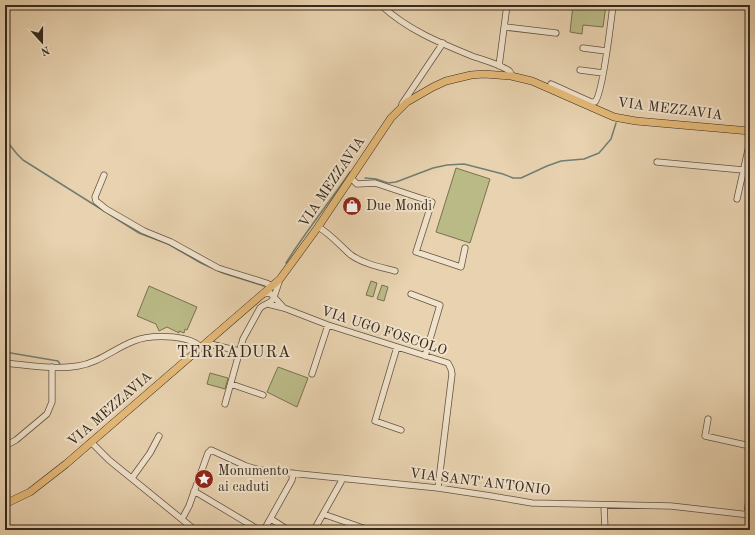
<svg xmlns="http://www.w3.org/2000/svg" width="755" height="535" viewBox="0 0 755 535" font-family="'Old Standard TT',serif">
	<rect width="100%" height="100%" fill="#e8d2af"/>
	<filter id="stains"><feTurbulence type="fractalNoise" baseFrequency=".005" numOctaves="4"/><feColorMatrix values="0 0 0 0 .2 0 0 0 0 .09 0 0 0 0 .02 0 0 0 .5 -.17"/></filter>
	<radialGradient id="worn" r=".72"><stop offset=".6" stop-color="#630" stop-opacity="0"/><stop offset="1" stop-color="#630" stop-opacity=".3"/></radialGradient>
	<path fill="#baba87" stroke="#787252" d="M5,5H8C7,14 8,22 9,30C10,42 8,57 5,68Z
		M573,5H606L603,27L583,25L582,34L570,32Z
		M456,168L490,179L470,243L436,232Z
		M371,281L377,283L373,297L366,295Z
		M382,285L388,287L384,301L377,299Z
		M149,286L197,307L187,330L185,329L184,333L179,331V333L167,327L159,331L156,324L137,316Z
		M278,367L308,378L297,407L267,392Z
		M210,373L228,378L225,389L207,384Z"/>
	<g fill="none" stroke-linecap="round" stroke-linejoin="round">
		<path stroke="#717e74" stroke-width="1.5" d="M5,139L17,154L23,160L139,233L168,244L201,263L223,273L264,286
			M365,178L376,179L388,183L396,182L433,168L447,165L464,164L503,174L513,178H521L547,166L561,161L584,159L599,153L611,139L616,123
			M286,263C306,231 329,203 350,172
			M5,352L58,361L60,364"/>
		<defs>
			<path id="minor" d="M381,5C406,29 440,43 472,56C483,60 496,63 506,69C510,71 511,72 511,76
				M505,27L556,33
				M583,48L606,51
				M499,66L507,5
				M580,70L603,73
				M551,84L591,102H595C603,93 611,21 613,5
				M402,104L443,43
				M657,162L743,170
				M104,175L95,197L96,201L106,209L144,231L171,242L218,268L266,283L272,286
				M351,178L357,184L375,183L432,202L416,252L461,267L465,248
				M737,199L750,141
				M318,227C331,234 340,246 351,255C364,264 380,267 395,271
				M280,279L274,297L284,308
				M411,294L440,305L425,356
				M268,304L284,308L328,325L448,363L451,369L452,374L438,488
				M206,343L239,351
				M397,347L375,421L401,430
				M5,363C28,365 55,370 78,366C99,363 115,348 134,341C146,336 160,336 173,337C183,338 194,340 201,347
				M312,374L328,325
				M231,384L263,395
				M225,404L243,339L260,308C265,303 272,304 274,297L270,293L263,294
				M708,419L705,436L750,446
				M91,442L109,460L195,530
				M5,446L16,440L47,414L52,402V367
				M132,478L150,453L159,436
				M194,491L259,530
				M604,505L605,530
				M323,514L366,529V530
				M747,514L750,491
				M182,519L189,506L208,453L211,450L246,466L260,470L438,488L491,496L532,503L671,506L750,515
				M271,519L288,530
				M264,530L292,480L293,473
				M314,530L341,482L342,478"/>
			<path id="major" d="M5,504L30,492L66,464L280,279L318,227L391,118L407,102L433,87L446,81L471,75L484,74L511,76L532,81L614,117L636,121L750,131"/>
		</defs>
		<use href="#minor" stroke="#635342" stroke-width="7"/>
		<use href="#major" stroke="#37291d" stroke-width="8"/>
		<use href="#minor" stroke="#f0e2cb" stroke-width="5.5"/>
		<use href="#major" stroke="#e4b978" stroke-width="7"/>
	</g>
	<defs>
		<symbol id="shop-disc" viewBox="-11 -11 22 22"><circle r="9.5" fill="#8f2418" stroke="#f0e2cb"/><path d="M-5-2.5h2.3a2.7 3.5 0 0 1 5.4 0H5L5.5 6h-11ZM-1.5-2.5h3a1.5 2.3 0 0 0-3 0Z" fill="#fff"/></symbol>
		<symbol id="sight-disc" viewBox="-11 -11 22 22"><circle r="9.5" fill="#8f2418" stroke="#f0e2cb"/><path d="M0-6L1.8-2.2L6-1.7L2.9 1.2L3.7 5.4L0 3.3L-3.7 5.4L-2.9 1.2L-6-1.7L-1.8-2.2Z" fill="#fff"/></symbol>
	</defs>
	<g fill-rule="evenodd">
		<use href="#shop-disc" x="341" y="195" width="22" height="22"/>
		<use href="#sight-disc" x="193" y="468" width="22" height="22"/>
	</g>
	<g text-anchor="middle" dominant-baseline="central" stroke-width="4" stroke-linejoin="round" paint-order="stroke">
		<g font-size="14" fill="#37291d" stroke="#f0e2cb">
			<text transform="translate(670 109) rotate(7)">VIA MEZZAVIA</text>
			<text transform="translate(332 182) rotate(-56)">VIA MEZZAVIA</text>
			<text transform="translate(384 331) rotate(18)">VIA UGO FOSCOLO</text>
			<text transform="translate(110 409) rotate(-41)">VIA MEZZAVIA</text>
			<text transform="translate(480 482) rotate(7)">VIA SANT'ANTONIO</text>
		</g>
		<g font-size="14" fill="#37291d" stroke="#f0e2cb" text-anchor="start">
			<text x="366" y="206">Due Mondi</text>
			<text x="218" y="471">Monumento<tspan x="218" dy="16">ai caduti</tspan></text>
		</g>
		<g font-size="16" letter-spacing="1" fill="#37291d" stroke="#f0e2cb">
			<text x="234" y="353">TERRADURA</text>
		</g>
	</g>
	<rect width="755" height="535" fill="none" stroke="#e8d2af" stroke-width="20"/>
	<rect x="6" y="6" width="743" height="523" fill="none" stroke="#37291d" stroke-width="2"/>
	<rect x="10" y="10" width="735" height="515" fill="none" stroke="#37291d"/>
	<g transform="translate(42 42) rotate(159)" stroke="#f0e2cb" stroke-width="3" paint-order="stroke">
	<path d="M0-3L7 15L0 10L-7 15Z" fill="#37291d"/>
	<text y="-6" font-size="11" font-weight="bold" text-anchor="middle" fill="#37291d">N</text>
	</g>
	<rect width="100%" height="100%" filter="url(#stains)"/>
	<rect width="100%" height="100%" fill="url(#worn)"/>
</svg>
